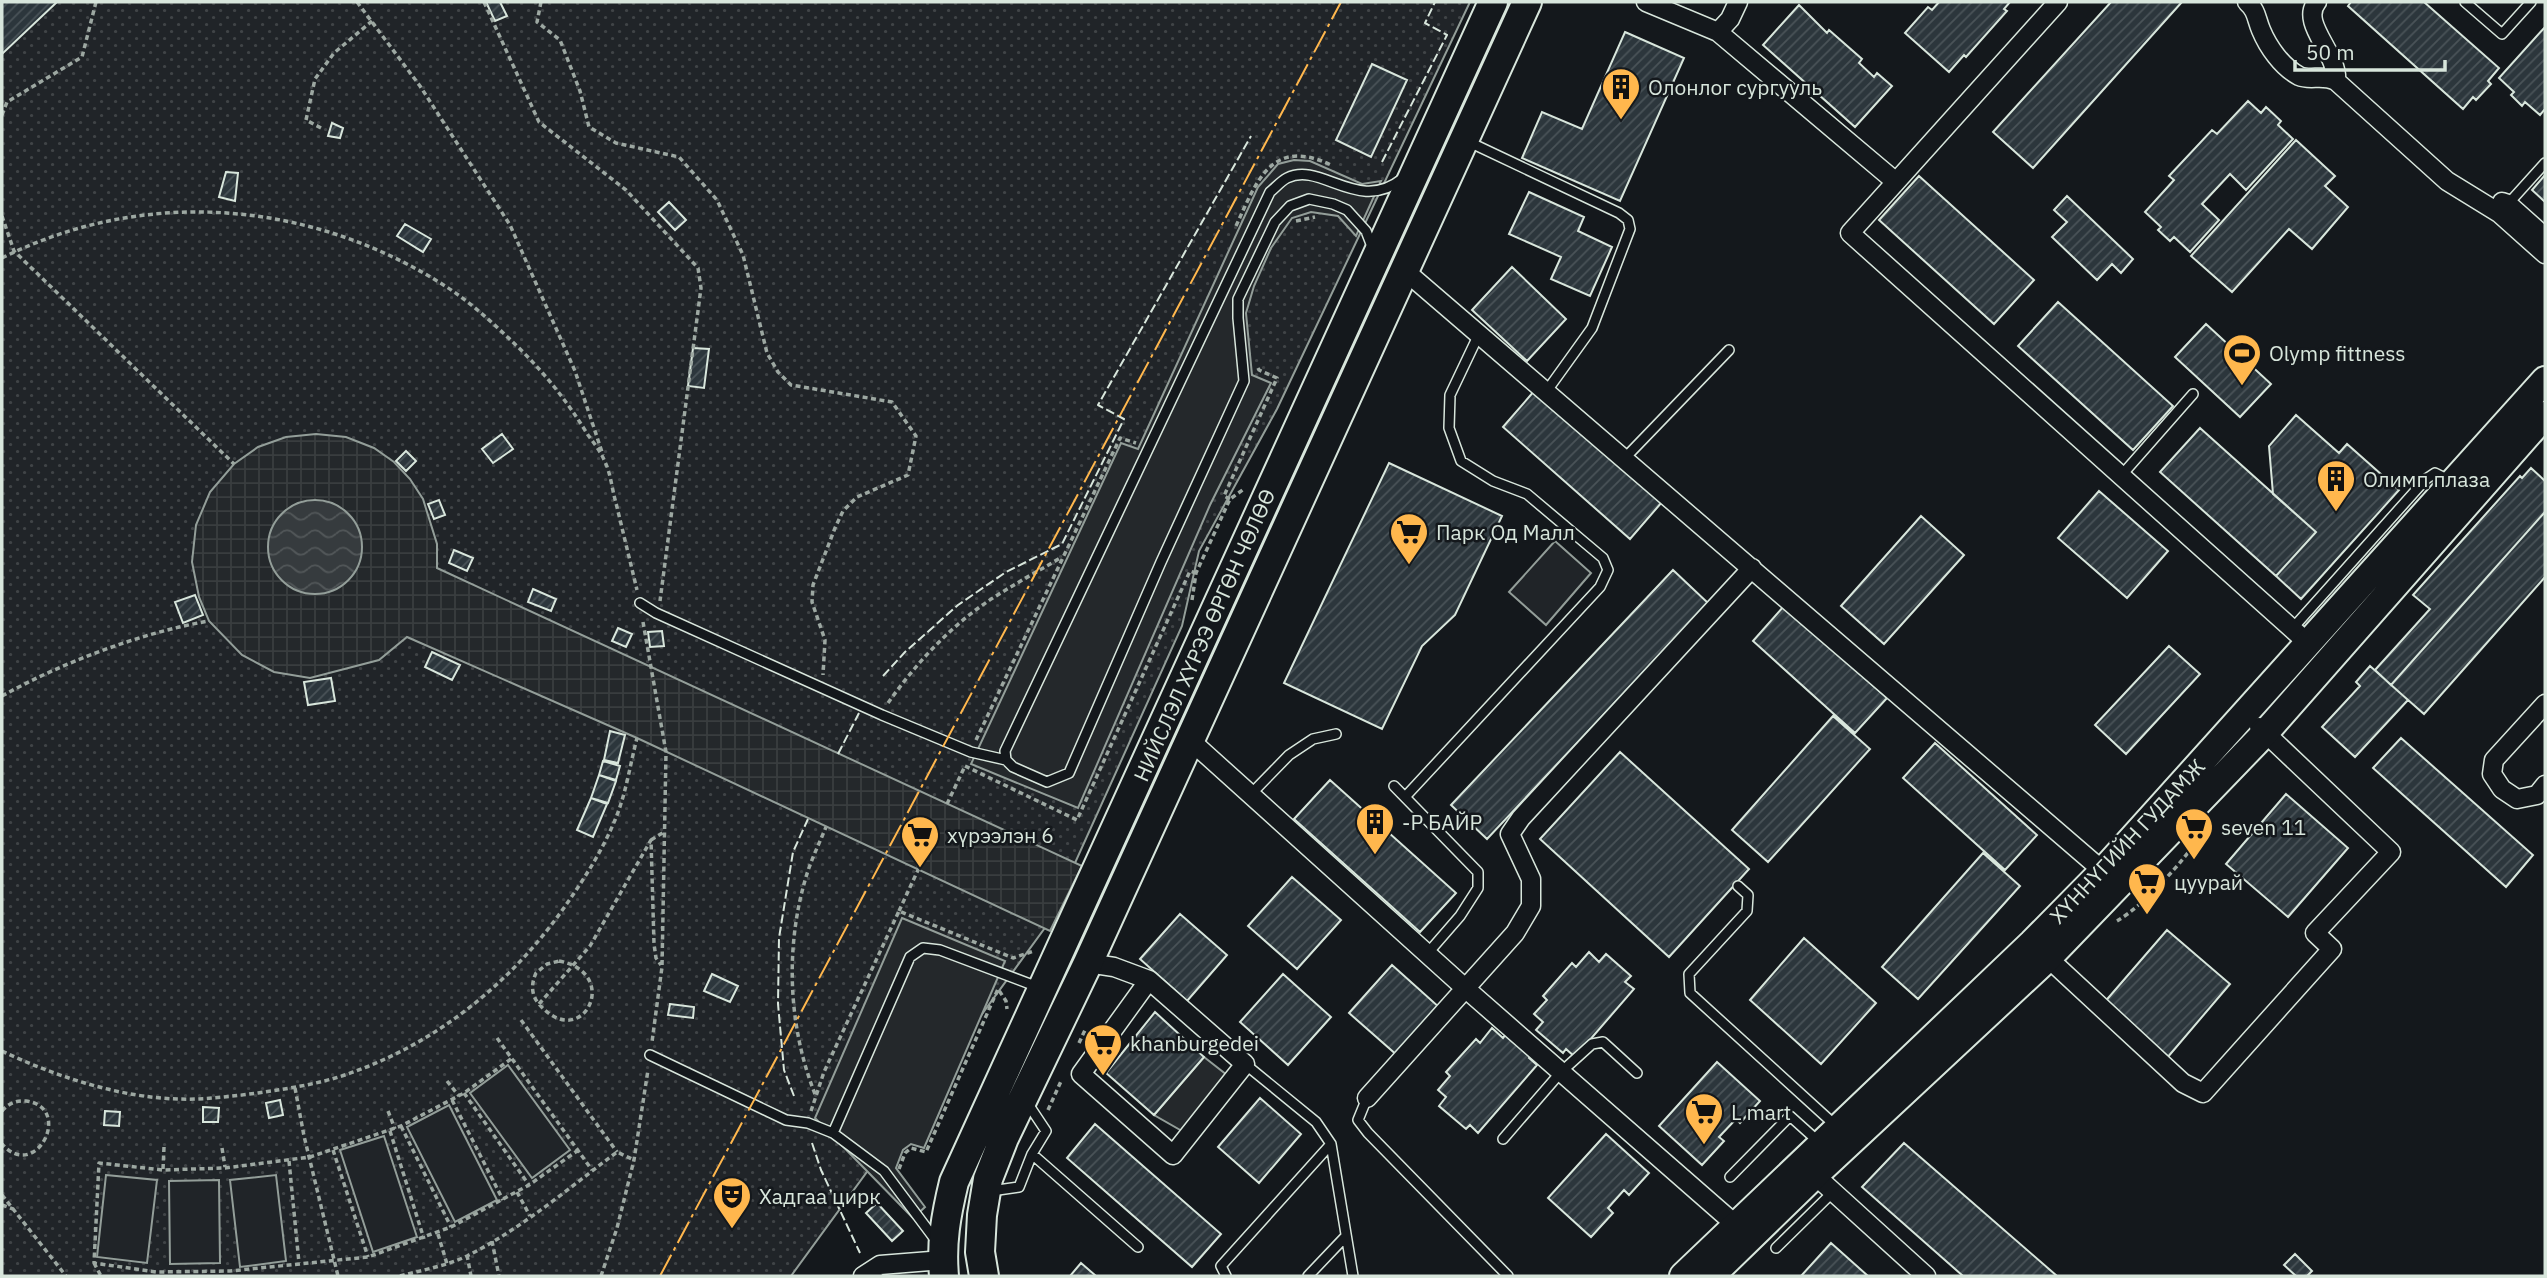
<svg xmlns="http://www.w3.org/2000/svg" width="2547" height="1278" viewBox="0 0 2547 1278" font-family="'IBM Plex Sans',sans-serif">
	<defs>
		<pattern id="park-dots" width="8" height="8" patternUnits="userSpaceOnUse" patternTransform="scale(1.75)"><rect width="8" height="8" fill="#202428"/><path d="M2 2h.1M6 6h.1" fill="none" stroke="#404447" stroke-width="1.8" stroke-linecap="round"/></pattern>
		<pattern id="plaza-grid" width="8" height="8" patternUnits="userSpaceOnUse" patternTransform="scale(1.75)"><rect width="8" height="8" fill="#24282b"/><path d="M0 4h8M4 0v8" fill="none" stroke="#393d3f"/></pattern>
		<pattern id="water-waves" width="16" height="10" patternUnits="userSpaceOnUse" patternTransform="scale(1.75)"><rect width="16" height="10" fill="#363b3e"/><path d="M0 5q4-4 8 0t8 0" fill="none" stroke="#525759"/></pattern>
		<pattern id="building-hatch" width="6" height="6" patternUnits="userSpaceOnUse" patternTransform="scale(1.75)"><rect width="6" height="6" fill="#2c363c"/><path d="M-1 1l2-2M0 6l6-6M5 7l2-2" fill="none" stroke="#4a5358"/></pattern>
	</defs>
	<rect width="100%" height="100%" fill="#14181c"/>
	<path fill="url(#park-dots)" stroke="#939e99" stroke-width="2" d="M2,2H1470L1277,409L1199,551L1182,626L1047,925L791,1276H2Z"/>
	<path fill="#202428" stroke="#939e99" stroke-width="2" d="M1555,541L1591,573L1546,625L1509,592Z
		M508,1065L570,1150L532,1178L470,1093Z
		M449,1105L497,1200L455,1222L407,1127Z
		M384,1136L417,1237L373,1252L340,1150Z
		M106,1175L157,1180L147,1263L97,1257Z
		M276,1175L286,1261L240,1267L230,1180Z
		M219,1180L220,1263L170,1264L169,1181Z"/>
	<path fill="#24282b" stroke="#939e99" stroke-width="2" d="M1294,160L1310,161L1362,184L1381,181L1356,236L1338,216L1311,212L1292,218L1271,248L1254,286L1246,313L1252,375L1271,383L1210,505L1078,808L971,764L1121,443L1138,449L1258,187L1278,164Z
		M902,918L1005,961L924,1148L911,1144L903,1150L896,1168L925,1207L913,1218L815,1118Z
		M1204,1057L1232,1079L1189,1135L1154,1115Z"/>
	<path fill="url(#plaza-grid)" stroke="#939e99" stroke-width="2" d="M316,434L346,437L374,448L394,462L410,479L423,499L437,544V568L1082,866L1050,931L637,738L407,637L379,660L310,678L274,672L242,655L209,621L199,597L192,562L196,525L210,492L234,464L258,447L286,437Z"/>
	<path fill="url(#water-waves)" stroke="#939e99" stroke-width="2" d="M268 547a47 47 0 1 1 94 0a47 47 0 1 1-94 0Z"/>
	<path fill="url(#building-hatch)" stroke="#d8e6dc" stroke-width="2" d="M2,2H57L2,54Z
		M486,2H500L507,16L495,21Z
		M1939,2H2010L2004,9L2007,11L1966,57L1964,55L1949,72L1905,33L1928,7L1932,10Z
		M2111,2H2182L2033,168L1993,132Z
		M2351,2H2424L2499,68L2488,81L2491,84L2476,100L2473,97L2463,109L2348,6Z
		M1799,5L1827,33L1829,30L1862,59L1859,63L1874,77L1877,73L1892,86L1855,127L1763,45Z
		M2545,27V109L2540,115L2525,102L2522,106L2511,95L2514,92L2499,78Z
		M1625,32L1684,58L1620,201L1522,158L1542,112L1582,129Z
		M1372,64L1407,80L1371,157L1336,140Z
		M2248,101L2261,113L2266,107L2281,121L2278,125L2293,139L2246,190L2230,174L2202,204L2219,220L2190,252L2174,237L2170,241L2158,230L2161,227L2145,212L2174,180L2169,176L2212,130L2217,134Z
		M332,123L343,128L340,138L328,136Z
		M2296,140L2335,176L2325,186L2348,207L2312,249L2289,229L2232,292L2191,256Z
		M226,172L238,173L235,201L219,197Z
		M2545,175V202L2532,190Z
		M1919,176L2034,280L1994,324L1879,220Z
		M1529,192L1584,217L1578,231L1612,247L1590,296L1551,279L1561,257L1509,234Z
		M2067,196L2133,259L2121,273L2112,264L2097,280L2052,237L2067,222L2054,210Z
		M669,202L686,220L675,230L658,212Z
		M405,224L431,239L423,252L397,236Z
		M1512,267L1566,319L1527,361L1472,310Z
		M2058,302L2173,406L2133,450L2018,346Z
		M2206,324L2271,384L2240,417L2175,357Z
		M693,348L709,349L704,388L688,386Z
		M1535,390L1662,502L1630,539L1503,427Z
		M2296,415L2339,453L2347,444L2399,490L2301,599L2276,576L2316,532L2273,494L2269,446Z
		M2200,428L2316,532L2276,576L2160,472Z
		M502,434L513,449L493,463L482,449Z
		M406,451L416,461L406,471L396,461Z
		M1389,463L1502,516L1455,615L1422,646L1382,729L1284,683Z
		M2531,468L2545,481V512L2391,685L2375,670L2430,609L2413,595L2520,476L2522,478Z
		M2099,491L2168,551L2127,598L2058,538Z
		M439,500L445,515L434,519L428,504Z
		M2545,512V577L2424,714L2391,685Z
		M1921,516L1964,555L1884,644L1841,606Z
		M454,550L473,558L467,571L449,563Z
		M1673,570L1708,603L1487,839L1451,805Z
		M533,589L556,599L551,611L528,602Z
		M195,595L203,615L183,623L175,602Z
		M1784,606L1887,698L1855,733L1753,641Z
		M618,628L632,634L626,647L612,641Z
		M662,631L664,646L650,647L648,632Z
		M2169,646L2200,674L2126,754L2095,725Z
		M432,652L460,665L452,680L425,667Z
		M2370,666L2408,700L2355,757L2322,727L2360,686L2356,682Z
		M331,678L335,701L308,705L304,682Z
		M1833,716L1870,749L1768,862L1732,830Z
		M610,731L625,735L618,763L604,760Z
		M2401,738L2533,855L2506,887L2373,768Z
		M1935,743L2037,835L2005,870L1903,778Z
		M1620,752L1749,869L1669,957L1540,839Z
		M603,761L620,766L616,780L599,775Z
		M599,775L616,781L608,803L591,798Z
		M1330,780L1456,893L1420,932L1294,819Z
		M2286,794L2348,848L2288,917L2226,864Z
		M591,798L607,804L593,837L577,830Z
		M1983,853L2020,886L1918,999L1882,967Z
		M1292,877L1341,920L1297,969L1248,926Z
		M1180,914L1227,955L1187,1001L1140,959Z
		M2167,930L2230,984L2167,1058L2103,1004Z
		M1804,938L1876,1003L1821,1064L1750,1000Z
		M1589,952L1599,962L1606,954L1631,976L1625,982L1634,989L1575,1057L1566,1049L1563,1053L1536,1030L1543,1022L1534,1014L1547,1000L1543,996L1572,963L1576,967Z
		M1392,965L1440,1008L1398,1056L1349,1013Z
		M712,974L738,986L730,1002L704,991Z
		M1283,974L1331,1017L1288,1065L1240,1022Z
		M670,1004L694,1007L693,1018L668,1015Z
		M1155,1012L1204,1057L1154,1115L1106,1073Z
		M1492,1028L1503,1038L1509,1030L1534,1052L1529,1058L1537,1065L1478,1133L1470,1125L1466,1129L1439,1106L1446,1097L1438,1090L1450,1076L1446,1072L1476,1039L1480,1043Z
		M1717,1062L1760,1101L1740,1123L1736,1119L1719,1137L1724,1141L1702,1165L1659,1126Z
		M1260,1098L1301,1134L1259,1183L1218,1147Z
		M280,1100L283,1115L269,1118L266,1103Z
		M203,1107L219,1108L218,1122H203Z
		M105,1111L120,1112L119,1126L104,1125Z
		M1095,1124L1221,1234L1192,1267L1067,1158Z
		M1606,1134L1649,1173L1629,1195L1624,1190L1608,1208L1613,1213L1591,1237L1548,1198Z
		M1904,1143L2057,1276H1963L1862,1187Z
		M877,1203L903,1231L892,1241L866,1213Z
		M1831,1243L1868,1276H1801Z
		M2295,1254L2312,1271L2307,1276H2296L2284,1265Z
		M1081,1263L1096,1276H1070Z"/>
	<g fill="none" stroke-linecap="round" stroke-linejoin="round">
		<defs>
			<path id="lane" d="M2465,2L2502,34L2531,2
				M1469,142L1619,213L1628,220L1630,229L1592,328L1546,392
				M2508,204L2545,163
				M1373,249L1366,231L1347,210L1333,204L1309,199L1290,206L1275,222L1238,299V318L1244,381L1161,562L1069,773L1047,782L1013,767L1006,760L1005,751L1270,192C1275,188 1281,181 1287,178C1321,161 1358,214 1402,179
				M1624,459L1729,350
				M2120,477L2193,394
				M640,603L656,613L882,715L971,752L1006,760
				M2292,629L2426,479L2435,473L2449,480
				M1394,786L1478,872V888L1460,916L1427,954
				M1251,794L1289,755L1313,739L1336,734
				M1405,797L1600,587L1608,570L1603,558L1527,494L1493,481L1461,461L1449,428L1450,395L1479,334
				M1738,886L1748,895L1747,911L1689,974L1690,993L1835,1125
				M650,1055L786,1120L808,1123L833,1133L884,1171L937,1242
				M1245,1064L1316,1122L1331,1144L1353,1276
				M1367,1098L1358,1120L1368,1133L1508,1276
				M833,1133L910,957L923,948L940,950L1038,987
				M1503,1139L1561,1072L1592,1044L1603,1042L1637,1073
				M1032,1154L1138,1247
				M1730,1177L1790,1116L1820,1143
				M991,1191L1019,1187L1032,1154L1046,1131L1026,1101
				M1776,1248L1833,1192
				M1226,1276L1221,1266L1331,1144
				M1308,1276L1346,1236"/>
			<path id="street" d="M1646,2L1718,32L1730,19L1738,2
				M2058,2L1850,233L2309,644
				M2247,2C2257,11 2256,18 2261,30C2268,47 2282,67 2299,76C2310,81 2323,74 2336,81L2447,181L2499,213L2545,254
				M2317,2C2299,23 2339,54 2336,81
				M1718,32L1896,182
				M2502,202L2508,204L2545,237
				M1404,270L2103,871
				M2545,704L2494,760L2492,774L2502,789L2517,799L2537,795L2545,785
				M1190,740L1465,988L1736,1225
				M2048,958L2183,1083L2203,1093L2332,949L2315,933L2391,852L2259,727
				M1088,963L1114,967L1149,980L1245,1064L1173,1155L1081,1074L1149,980
				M1367,1098L1515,933L1531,906V879L1510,834L1521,818L1752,568
				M1807,1168L1926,1276
				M863,1276L880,1265L943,1260"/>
			<path id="secondary" d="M1683,1276L2032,943L2103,871L2545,380
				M1711,1276L1815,1175L2048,958L2265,733L2545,415"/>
			<path id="primary" d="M944,1276C941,1243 946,1215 954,1182L1493,2
				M984,1276L980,1252L982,1215L988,1179L1004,1138L1088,963L1527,2"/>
		</defs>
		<use href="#lane" stroke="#d8e6dc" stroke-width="12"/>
		<use href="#street" stroke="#d8e6dc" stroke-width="21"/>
		<use href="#secondary" stroke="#d8e6dc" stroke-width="30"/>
		<use href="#primary" stroke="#d8e6dc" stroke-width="32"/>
		<path stroke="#9da8a2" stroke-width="3.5" stroke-dasharray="5 3.5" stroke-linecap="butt" d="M357,2L420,86L510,225L575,371L603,455
			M484,2L539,122L626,190L698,268L701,288L660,601
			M541,2L537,22L560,40L580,91L589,127L616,143L679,157L717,200L743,255L767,353L778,372L791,385L892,402L916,436L908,475L857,497L843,511L835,528L813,585L812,602L825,640L823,675
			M2,115L7,102L82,57L96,2
			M321,128L306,120L315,79L334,53L372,21
			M2,216L14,251L234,464
			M1296,221L1315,217
			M1236,226C1257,180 1272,137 1331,165
			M2,258C144,187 308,200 442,284C471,302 495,325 519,348C547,376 567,401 588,435C594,443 601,452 605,462C611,474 612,490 616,503C623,532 630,561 637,590
			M1230,499L1224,496L1277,378L1259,370L1258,368
			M1192,600L1196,573L1230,499L1244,489
			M643,622L666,752L662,967L652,1042
			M2,696C61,663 143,632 209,621
			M888,703C917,662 953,623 996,596C1018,582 1040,570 1062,557
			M976,740L1120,438L1136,443
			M965,766L1077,820L1190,571L1196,573
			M947,804L965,766
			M651,840L664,832
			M899,911L918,870
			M2117,921C2143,906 2184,861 2201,835
			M559,961C623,973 582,1054 539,1004C531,995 531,984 536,973L547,964Z
			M539,1004L590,946L651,840L654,944L656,958L661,965
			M521,1020L617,1152
			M497,1038L592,1170
			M1079,1043L1086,1028
			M2,1051C54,1076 121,1098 179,1099C205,1100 233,1096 258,1093C292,1088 325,1083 356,1071C443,1039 516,978 568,902C586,876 603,849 615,820C626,794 630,765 637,738
			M511,1059L464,1093L401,1126L310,1157L225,1168L163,1170L99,1163L94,1263L156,1272L230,1271L368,1257L451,1227L529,1185L577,1151
			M447,1081L459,1096
			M295,1088L304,1136L338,1276
			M464,1093L529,1185
			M815,1094C788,1026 785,947 806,877C811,860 819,844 826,827
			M452,1100L503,1200
			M1048,1110L1062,1079
			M2,1111C8,1104 16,1100 26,1101C74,1107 36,1183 2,1144
			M388,1111L395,1129
			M811,1111L824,1072L899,911L1013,958L1034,951
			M401,1126L451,1227
			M390,1131L424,1239
			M222,1148L225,1167
			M333,1150L368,1257
			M289,1161L299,1263
			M163,1169L164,1147
			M899,1169L905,1153L911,1148L926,1152L998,989L1006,1001L1007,1009
			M517,1192L530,1216
			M2,1195L66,1276
			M2,1205L13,1209
			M438,1234L447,1264
			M492,1241L499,1276
			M467,1255L471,1276
			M94,1263L101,1276
			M400,1276C422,1270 446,1266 467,1256C521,1229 569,1188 617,1152L634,1160
			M601,1276L617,1228L634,1160L648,1070"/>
		<use href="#lane" stroke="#14181c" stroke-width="9"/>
		<use href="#street" stroke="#14181c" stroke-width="18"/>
		<use href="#secondary" stroke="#14181c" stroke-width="26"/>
		<use href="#primary" stroke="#14181c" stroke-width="28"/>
		<path stroke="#d8e6dc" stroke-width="2" stroke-dasharray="9 3.5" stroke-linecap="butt" d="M1382,162L1447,35L1425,23L1435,2
			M883,676L905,652L958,605L1006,572L1062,544L1124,419L1098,405L1251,136
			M838,754L859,713
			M794,1096L784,1070L778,1004L779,938L793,852L808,819
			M812,1143L821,1170L860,1253"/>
		<path stroke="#ffb74d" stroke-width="2" stroke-dasharray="24 5 3.5 5" stroke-linecap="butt" d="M660,1276L1341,2"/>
	</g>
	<defs>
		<symbol id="building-pin" viewBox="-11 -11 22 30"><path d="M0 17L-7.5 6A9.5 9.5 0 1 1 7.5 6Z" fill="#ffb74d" stroke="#14181c"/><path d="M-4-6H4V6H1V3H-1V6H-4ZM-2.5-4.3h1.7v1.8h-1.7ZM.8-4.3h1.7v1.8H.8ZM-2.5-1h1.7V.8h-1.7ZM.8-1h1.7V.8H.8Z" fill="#111"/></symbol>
		<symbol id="stadium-pin" viewBox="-11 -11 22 30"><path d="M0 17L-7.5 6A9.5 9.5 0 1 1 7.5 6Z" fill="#ffb74d" stroke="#14181c"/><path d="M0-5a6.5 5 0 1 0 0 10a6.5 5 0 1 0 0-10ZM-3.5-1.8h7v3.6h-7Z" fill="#111"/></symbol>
		<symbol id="supermarket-pin" viewBox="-11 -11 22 30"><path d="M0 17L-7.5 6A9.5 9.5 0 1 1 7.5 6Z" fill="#ffb74d" stroke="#14181c"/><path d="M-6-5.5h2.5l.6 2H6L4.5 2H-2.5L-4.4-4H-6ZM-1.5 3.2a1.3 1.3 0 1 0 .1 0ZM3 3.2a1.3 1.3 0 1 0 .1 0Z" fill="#111"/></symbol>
		<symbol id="theatre-pin" viewBox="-11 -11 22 30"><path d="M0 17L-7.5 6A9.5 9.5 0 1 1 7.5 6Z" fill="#ffb74d" stroke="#14181c"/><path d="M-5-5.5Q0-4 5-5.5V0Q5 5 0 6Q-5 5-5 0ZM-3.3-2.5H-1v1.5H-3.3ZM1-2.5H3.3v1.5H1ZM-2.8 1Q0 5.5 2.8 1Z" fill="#111"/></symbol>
	</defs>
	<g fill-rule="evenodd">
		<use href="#building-pin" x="1599" y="65" width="44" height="60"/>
		<use href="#stadium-pin" x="2220" y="331" width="44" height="60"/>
		<use href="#building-pin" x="2314" y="457" width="44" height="60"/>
		<use href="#supermarket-pin" x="1387" y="510" width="44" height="60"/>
		<use href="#building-pin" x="1353" y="800" width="44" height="60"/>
		<use href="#supermarket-pin" x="2172" y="805" width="44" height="60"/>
		<use href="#supermarket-pin" x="898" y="813" width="44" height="60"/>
		<use href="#supermarket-pin" x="2125" y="860" width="44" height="60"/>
		<use href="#supermarket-pin" x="1081" y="1021" width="44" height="60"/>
		<use href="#supermarket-pin" x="1682" y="1090" width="44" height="60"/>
		<use href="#theatre-pin" x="710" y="1174" width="44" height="60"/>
	</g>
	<g text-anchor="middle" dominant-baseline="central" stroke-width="5" stroke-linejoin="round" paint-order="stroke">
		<g font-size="21" fill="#d8e6dc" stroke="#14181c" text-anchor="start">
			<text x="1648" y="87">Олонлог сургууль</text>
			<text x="2269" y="353">Olymp fittness</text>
			<text x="2363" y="479">Олимп плаза</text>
			<text x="1436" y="532">Парк Од Малл</text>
			<text x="1402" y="822">-Р БАЙР</text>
			<text x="2221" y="827">seven 11</text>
			<text x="947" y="835">хүрээлэн 6</text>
			<text x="2174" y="882">цуурай</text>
			<text x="1130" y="1043">khanburgedei</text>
			<text x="1731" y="1112">L mart</text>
			<text x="759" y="1196">Хадгаа цирк</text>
		</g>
		<g font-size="21" fill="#d8e6dc" stroke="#14181c">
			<text transform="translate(1204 635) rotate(-66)">НИЙСЛЭЛ ХҮРЭЭ ӨРГӨН ЧӨЛӨӨ</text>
			<text transform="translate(2127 841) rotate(-47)">ХҮННҮГИЙН ГУДАМЖ</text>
		</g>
	</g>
	<rect width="2547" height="1278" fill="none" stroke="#d8e6dc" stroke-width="7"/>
	<path d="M2295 60v10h150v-10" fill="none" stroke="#d8e6dc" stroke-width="3.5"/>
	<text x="2306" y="60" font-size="21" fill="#d8e6dc" stroke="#14181c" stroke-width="5" paint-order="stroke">50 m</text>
</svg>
